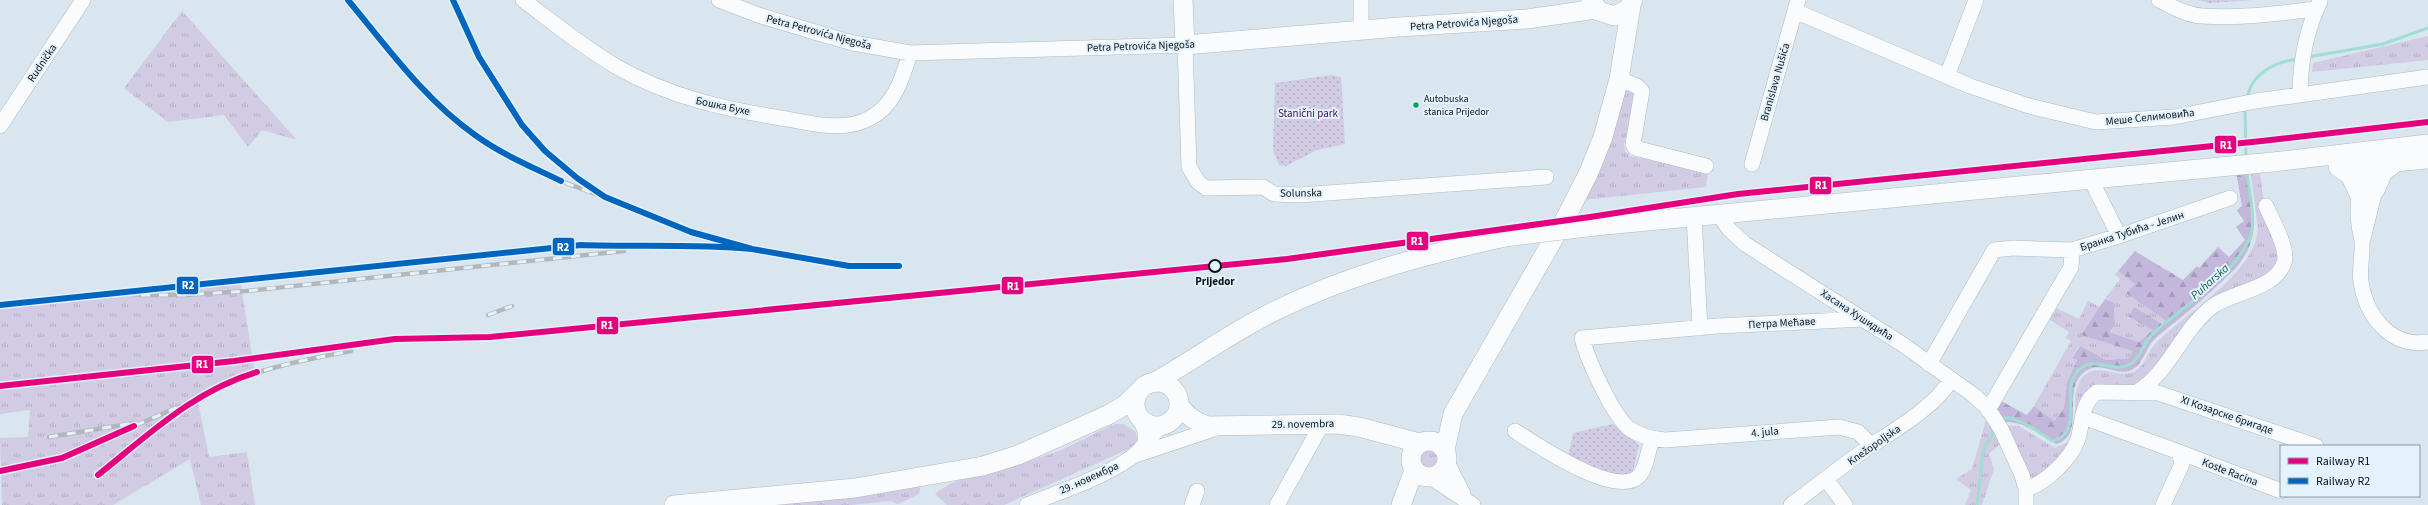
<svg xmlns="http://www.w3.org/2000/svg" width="2428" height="505" viewBox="0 0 2428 505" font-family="'Source Sans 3',sans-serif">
	<defs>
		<pattern id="grass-tufts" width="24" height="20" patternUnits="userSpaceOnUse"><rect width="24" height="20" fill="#d1cbe4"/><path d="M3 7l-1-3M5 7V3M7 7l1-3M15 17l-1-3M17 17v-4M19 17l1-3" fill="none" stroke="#b2adc3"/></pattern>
		<pattern id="forest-firs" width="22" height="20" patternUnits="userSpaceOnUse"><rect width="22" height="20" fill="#c4b7dc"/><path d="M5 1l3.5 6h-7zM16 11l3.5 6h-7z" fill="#a79cbc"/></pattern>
		<pattern id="park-dots" width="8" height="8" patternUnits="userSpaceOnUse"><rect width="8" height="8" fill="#d1cbe4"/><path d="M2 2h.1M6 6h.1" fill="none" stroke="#b2adc3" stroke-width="1.8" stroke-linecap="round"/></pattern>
	</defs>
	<rect width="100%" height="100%" fill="#d9e5ef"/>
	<path fill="url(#grass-tufts)" d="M182,11L297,140L262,130L248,147L224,115L168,122L124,88Z
		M2428,36V60L2312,72L2313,63Z
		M1625,88L1634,92L1635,99L1624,145L1625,151L1630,156L1708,172L1706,187L1583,200Z
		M2260,173L2264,204L2283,264L2229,298L2143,385L2101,390L2071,450L2034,478L2030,476L2004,425L2019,426L2055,448L2070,441C2081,422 2068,393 2083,377C2099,361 2116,380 2133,372C2146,366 2147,351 2157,342C2187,312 2254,274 2258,229L2251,174Z
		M2118,271L2135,284L2126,293L2165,320L2139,342L2109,332L2115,325L2114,303L2105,299L2120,279L2115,274Z
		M241,284L255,375L223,387L198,402L209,457L247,452L255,505H201L190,459L113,505H2L0,438L28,437L30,410L0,414V305Z
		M2088,301L2100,307L2081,335L2134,351L2130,358L2106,360L2079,346L2072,357L2077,360L2067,382L2064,408L2053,421L2034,406L2071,341L2065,338L2069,332L2047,318L2054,307L2079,319Z
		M1987,417L2001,443L1989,454L1994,469L1982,505H1965L1971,490L1956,479L1972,469Z
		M1115,424H1123L1136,432L1138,441L1131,448L1004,505H947L935,494C965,470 1015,466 1051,454C1073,446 1094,433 1115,424Z
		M1419 459a9 9 0 1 1 18 0a9 9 0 1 1-18 0Z
		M921,485L919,494L898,504L890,501L851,505H781L779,503Z"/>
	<path fill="url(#forest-firs)" d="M2248,171C2252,211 2264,235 2235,269C2217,286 2199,303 2180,318C2171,326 2160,333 2152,342C2145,351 2143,363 2133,369C2117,379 2098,356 2081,375C2063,395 2086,436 2056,444C2040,434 2022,420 2002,422L1994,412L2001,401L2027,415L2034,406L2054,421L2064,408L2067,382L2077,360L2072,358L2080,346L2106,360L2130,358L2133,351L2081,335L2105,299L2114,303L2115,325L2109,332L2139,342L2153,330L2129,317L2134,307L2162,324L2165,320L2126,293L2135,284L2118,271L2135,251L2183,280L2197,266L2199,268L2218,247L2229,257L2245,240L2236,227L2244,221L2237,210L2242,206L2236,172Z"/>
	<path fill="url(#park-dots)" d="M2198,0H2256L2209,3Z
		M1332,75L1341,77L1345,144L1317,150L1286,166L1279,165L1273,150L1275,83Z
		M1613,424L1639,445L1633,472L1627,478L1568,459L1573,433Z"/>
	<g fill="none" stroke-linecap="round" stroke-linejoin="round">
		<path stroke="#9fded2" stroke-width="3" d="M2308,57L2383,44L2428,28
			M2247,99C2251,73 2275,62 2298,59
			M2245,108L2246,158
			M1999,418C2018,415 2037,431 2052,441C2087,433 2057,385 2081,368C2097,356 2114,374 2130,364C2140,358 2142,347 2149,338C2153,333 2159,328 2164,324C2191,302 2245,265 2252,230C2255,211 2248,189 2247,170
			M1977,505L1983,452L1986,444L1992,437V426"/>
		<defs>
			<path id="minor" d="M523,0C554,23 584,48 617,67C669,97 728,110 787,119C814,124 845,132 870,118C894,106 903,77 910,53
				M719,0L761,16L818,33L853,43L910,53L1185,45L1189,167L1198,182L1206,188L1263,187L1274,194L1300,195L1546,177
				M1361,0V30
				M2159,0C2172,7 2187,15 2202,16C2240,19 2279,13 2316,9
				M1795,11L1970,86L2029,106L2096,122L2174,117L2256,101L2428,77
				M1947,76L1976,0
				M1619,79L1637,86L1642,91L1633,144L1635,148L1706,166
				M2300,95C2300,63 2306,31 2320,1
				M0,126L83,0
				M1752,164L1798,0
				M2369,165C2360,182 2356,204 2359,224C2359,230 2362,236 2362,242C2363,255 2359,269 2361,282C2366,315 2390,348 2428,342
				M2090,178L2119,236
				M1719,215L1729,229L1745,244L1902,344L1972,394L1987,407L2001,429L2022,475L2026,489V505
				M1694,216L1700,328
				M2363,239L2375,190L2374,178
				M1864,319L1718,326L1582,338C1587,358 1613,417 1630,429C1640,436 1653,439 1665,440L1839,427L1858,432L1872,446
				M1929,364L1994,250L2013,248L2072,250L2119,236L2230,198
				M2137,392C2170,372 2182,329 2213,306C2234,291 2274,290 2284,263C2289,249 2272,220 2266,206
				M1988,410L2071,267L2072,250
				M2083,417L2179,452L2182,464L2163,505
				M1141,421L1145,431V442
				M1515,431C1537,445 1616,499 1639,476C1647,467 1648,450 1652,439
				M2179,452L2281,491
				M1133,456L1220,427
				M1447,462L1463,494
				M1430,477L1473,505
				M1826,479L1845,505
				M2026,489C2046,483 2071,459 2078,439C2083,422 2081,403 2097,392L2158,393L2316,446
				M1027,505C1061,491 1101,479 1132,457C1143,449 1151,435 1162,426
				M1192,505L1197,491
				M1277,505L1322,424
				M1791,505C1818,485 1844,464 1872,445C1898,428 1935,406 1951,380"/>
			<path id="major" d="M1183,0L1185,45L1399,27L1527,19L1596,9
				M1591,0L1599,11L1614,16L1627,10L1633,0
				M2338,167L2350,175L2359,194
				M2339,167L2428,159
				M2375,190L2383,172L2396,162
				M1595,226L2273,162L2428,144
				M1135 404a22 22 0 1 1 44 0a22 22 0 1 1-44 0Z
				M1153,383C1191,362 1226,336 1265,316C1340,277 1423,255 1505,237
				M1179,405C1187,416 1195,422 1208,426L1338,424L1359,427L1419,443
				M1411 459a18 18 0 1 1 36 0a18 18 0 1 1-36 0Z
				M1445,450L1453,414L1566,217L1589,172L1603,137L1619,79L1631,6
				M674,505L855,488L983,466L1018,455L1110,414L1125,405L1137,393
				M1401,505L1414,470"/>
		</defs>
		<use href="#minor" stroke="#b1bbc2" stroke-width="16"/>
		<use href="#major" stroke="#b1bbc2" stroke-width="20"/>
		<use href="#minor" stroke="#f9fbfd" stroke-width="15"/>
		<use href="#major" stroke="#f9fbfd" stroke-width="19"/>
		<defs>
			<path id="rail" d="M348,0C387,47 425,100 475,135C511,161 554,179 595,194
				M453,0C490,79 525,151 604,196C618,204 634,208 649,214C676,225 701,236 729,243
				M746,247L824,263L849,266H899
				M141,295H185L246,291L624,251
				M0,305L581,245C638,247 695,244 752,249
				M488,315L512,306
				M49,437L134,423
				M0,471L62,458L180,406
				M98,475C129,450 160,420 194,400C242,372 297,361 351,351"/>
		</defs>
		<use href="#rail" stroke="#b4b7b9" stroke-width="4.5"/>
		<use href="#rail" stroke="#e4f2fd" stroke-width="3" stroke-dasharray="9" stroke-linecap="butt"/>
		<defs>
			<path id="major-bridge" d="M1505,237L1595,226"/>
		</defs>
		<use href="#major-bridge" stroke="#b1bbc2" stroke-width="20" stroke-linecap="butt"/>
		<use href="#major-bridge" stroke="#f9fbfd" stroke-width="19"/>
		<defs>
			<path id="rail-1" d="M0,386L234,361L395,339L490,337L1287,259L1590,217L1738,194L2262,141L2428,122
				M0,471L62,458L134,426
				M98,475C148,435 195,390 257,372"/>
			<path id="rail-2" d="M348,0C387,47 425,100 475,135C501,154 532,167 561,181
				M453,0L479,57L522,125L545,151L577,178L605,197L691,232L752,249L849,266H899
				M0,305L581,245C638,247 695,244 752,249"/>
		</defs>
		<use href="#rail-1" stroke="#e4f2fd" stroke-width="9"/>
		<use href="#rail-2" stroke="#e4f2fd" stroke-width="9"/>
		<use href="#rail-1" stroke="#e5007d" stroke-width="6"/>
		<use href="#rail-2" stroke="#0065bd" stroke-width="6"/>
	</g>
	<circle fill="#00a651" stroke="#e4f2fd" stroke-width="1.5" cx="1416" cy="105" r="3.5"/>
	<circle fill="#e4f2fd" stroke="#0c141a" stroke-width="2" cx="1215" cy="266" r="6"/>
	<g text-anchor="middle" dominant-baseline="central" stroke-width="4" stroke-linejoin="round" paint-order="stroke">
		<g font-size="10" fill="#0c141a" stroke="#e4f2fd" text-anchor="start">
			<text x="1424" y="99">Autobuska<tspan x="1424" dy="13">stanica Prijedor</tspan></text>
		</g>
		<g font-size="11" fill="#0c141a" stroke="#e4f2fd">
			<text transform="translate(1464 23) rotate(-4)">Petra Petrovića Njegoša</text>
			<text transform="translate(819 32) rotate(15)">Petra Petrovića Njegoša</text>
			<text transform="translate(1141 46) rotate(-2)">Petra Petrovića Njegoša</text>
			<text transform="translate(42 63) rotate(-56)">Rudnička</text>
			<text transform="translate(1775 82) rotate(-74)">Branislava Nušića</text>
			<text transform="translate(723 106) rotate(12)">Бошка Бухе</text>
			<text transform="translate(2150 117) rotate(-6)">Меше Селимовића</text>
			<text transform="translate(1301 193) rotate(-1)">Solunska</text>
			<text transform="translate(2132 231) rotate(-18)">Бранка Тубића - Јелин</text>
			<text transform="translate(1857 315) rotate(33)">Хасана Хушидића</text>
			<text transform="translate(1782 323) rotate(-3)">Петра Мећаве</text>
			<text transform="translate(2227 415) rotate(19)">XI Козарске бригаде</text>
			<text transform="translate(1303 424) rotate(-1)">29. novembra</text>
			<text transform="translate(1765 432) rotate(-5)">4. jula</text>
			<text transform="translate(1874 445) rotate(-35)">Knežopoljska</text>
			<text transform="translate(2230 472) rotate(21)">Koste Racina</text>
			<text transform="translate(1089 478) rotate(-24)">29. новембра</text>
		</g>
		<g font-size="11" fill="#3d1257" stroke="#e4f2fd">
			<text x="1308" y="113">Stanični park</text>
		</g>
		<g font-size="11" font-weight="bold" fill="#0c141a" stroke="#e4f2fd">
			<text x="1215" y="281">Prijedor</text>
		</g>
		<g font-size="12" font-style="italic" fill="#1a5f50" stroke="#e4f2fd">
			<text transform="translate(2210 282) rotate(-42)">Puharska</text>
		</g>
	</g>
	<g stroke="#e4f2fd" stroke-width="1.5">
		<rect x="2214" y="135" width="23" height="19" rx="4" fill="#e5007d"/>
		<rect x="1809" y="176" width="23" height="19" rx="4" fill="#e5007d"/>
		<rect x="1406" y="231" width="23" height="20" rx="4" fill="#e5007d"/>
		<rect x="552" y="237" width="23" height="19" rx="4" fill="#0065bd"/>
		<rect x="176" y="276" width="23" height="19" rx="4" fill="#0065bd"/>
		<rect x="1001" y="276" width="23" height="19" rx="4" fill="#e5007d"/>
		<rect x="596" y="316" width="23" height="19" rx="4" fill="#e5007d"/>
		<rect x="191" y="355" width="23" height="19" rx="4" fill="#e5007d"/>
	</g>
	<g font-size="11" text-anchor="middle" font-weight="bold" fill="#fff">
		<text x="2226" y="149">R1</text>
		<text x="1821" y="189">R1</text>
		<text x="1417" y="245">R1</text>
		<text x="563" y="251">R2</text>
		<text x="188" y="289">R2</text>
		<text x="1013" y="290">R1</text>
		<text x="607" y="329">R1</text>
		<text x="202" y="368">R1</text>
	</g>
	<rect x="2280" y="445" width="140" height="52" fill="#e4f2fd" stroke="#8e99a2"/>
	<rect x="2288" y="458" width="20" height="6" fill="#e5007d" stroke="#8e99a2"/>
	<text x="2316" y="465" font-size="12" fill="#0c141a">Railway R1</text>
	<rect x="2288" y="478" width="20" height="6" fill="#0065bd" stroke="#8e99a2"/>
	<text x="2316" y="485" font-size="12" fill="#0c141a">Railway R2</text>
</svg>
